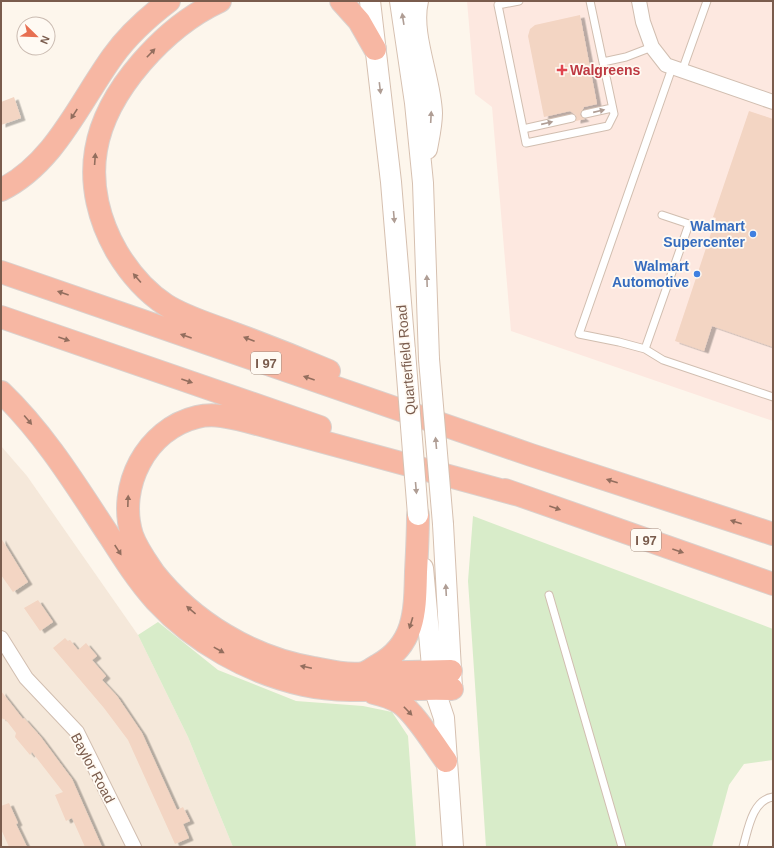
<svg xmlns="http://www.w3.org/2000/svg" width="774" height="848" viewBox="0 0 774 848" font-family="Arial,sans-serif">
	<defs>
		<filter id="shadow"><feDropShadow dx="4.5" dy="2.5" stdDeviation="0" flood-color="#0004"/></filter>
	</defs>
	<rect width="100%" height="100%" fill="#fdf6ec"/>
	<path fill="#f5e8da" d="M1,446L27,476L138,635L188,737L233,847H1Z"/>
	<path fill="#fde8e0" d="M467,1H773V421L511,331L492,107L475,94Z"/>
	<path fill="#d8ecc9" d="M473,516L773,629V760L744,764L729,785L712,847H486L468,581Z
		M158,622L218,670L296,701L363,706L392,712L408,736L416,847H233L188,737L138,635Z"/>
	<path fill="#f3d5c3" filter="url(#shadow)" d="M580,15L597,104L584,107L580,115L585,119L576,121V115L570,111L544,117L528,36L530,29L535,25Z
		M14,97L21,118L1,125V102Z
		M749,111L773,119V347L712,326L704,351L675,341L716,218L713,217Z
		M1,538L28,582L13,592L1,575Z
		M38,600L53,622L40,631L24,608Z
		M65,638L68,641L70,640L78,650L86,643L97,656L92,660L106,676L102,680L117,696L142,733L177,810L183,807L190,821L183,824L189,838L175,844L128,740L104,708L53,648Z
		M1,691L23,719L24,718L40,736L72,779L102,847H85L72,818L66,821L55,795L63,792L32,752L30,755L15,737L16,733L6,720L1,718Z
		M9,803L18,823L16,824L27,847H9L1,829V806Z"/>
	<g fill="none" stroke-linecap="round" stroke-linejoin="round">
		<defs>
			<path id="service" d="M519,1L498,5L526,143L608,126L614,114L590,1
				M603,62L626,57L652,47
				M672,68L579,334L619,342L645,349L663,360L773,397
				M682,71L707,1
				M585,114L612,108
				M523,129L572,118
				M645,349L689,224L662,215
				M549,595L622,847
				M743,847C748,830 752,800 773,797"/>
			<path id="minor" d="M639,1L643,22L652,47L666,65L773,102
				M1,638L26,678L77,732L134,847"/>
			<path id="secondary" d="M370,1L391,182L405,351
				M400,1L415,103L423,183L429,359
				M418,1C410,34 431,79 432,113C432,125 429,138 427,149
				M443,524L452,688
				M423,568L434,688L444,718L453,847"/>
			<path id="motorway" d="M220,1C166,26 106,90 96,150C90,185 99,221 117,252C129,272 146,292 166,305C185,317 209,324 230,332C263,344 296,357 329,371
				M341,1L359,21L375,49
				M1,190C55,163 79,103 113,56C128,35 148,17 169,1
				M1,272L531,455L773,534
				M1,317L320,427
				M1,392C45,434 77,487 110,537C124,559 138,581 156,601C194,642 249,673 304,685C349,695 405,687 452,689
				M505,490L773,584
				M418,515C418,534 417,553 416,572C415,609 416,644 378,665C374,667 369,671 364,673C348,676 329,671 314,668C252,658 193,622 154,573C146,561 137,549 132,535C117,487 146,429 197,417C213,413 230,417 246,421L519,495
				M366,673L451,671
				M374,693C383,695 392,698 400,703C416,714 434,745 446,761"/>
		</defs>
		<use href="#service" stroke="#d1beb0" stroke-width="9"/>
		<use href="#minor" stroke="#d1beb0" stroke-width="16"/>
		<use href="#secondary" stroke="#d6c0b0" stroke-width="22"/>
		<use href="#motorway" stroke="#dad1cd" stroke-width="24"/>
		<use href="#service" stroke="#fff" stroke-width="7"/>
		<use href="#minor" stroke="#fff" stroke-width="14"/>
		<use href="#secondary" stroke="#fff" stroke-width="20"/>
		<use href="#motorway" stroke="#f7b7a3" stroke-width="22"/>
		<defs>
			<path id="secondary-bridge" d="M405,351L418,515
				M429,359L443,524"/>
		</defs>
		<use href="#secondary-bridge" stroke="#d6c0b0" stroke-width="22" stroke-linecap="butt"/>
		<use href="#secondary-bridge" stroke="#fff" stroke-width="20"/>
	</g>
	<defs><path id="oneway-solid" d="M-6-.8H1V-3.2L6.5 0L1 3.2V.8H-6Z"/></defs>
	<g fill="#af9d94">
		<use href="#oneway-solid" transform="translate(403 19) rotate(-99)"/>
		<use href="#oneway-solid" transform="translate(380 88) rotate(83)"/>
		<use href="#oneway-solid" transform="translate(599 111) rotate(-13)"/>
		<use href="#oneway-solid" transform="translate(431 117) rotate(-87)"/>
		<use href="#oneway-solid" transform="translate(547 123) rotate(-13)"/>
		<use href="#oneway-solid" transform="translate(394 217) rotate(85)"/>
		<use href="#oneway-solid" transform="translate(427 281) rotate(-92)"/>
		<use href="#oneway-solid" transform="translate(436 443) rotate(-95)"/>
		<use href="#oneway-solid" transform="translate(416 488) rotate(85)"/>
		<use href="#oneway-solid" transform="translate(446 590) rotate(-93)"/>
	</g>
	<g fill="#936e5e">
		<use href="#oneway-solid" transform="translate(151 53) rotate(-46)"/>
		<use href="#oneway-solid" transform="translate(74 114) rotate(123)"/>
		<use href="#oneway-solid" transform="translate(95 159) rotate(-86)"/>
		<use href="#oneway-solid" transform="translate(137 278) rotate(-131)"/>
		<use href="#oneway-solid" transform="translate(63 293) rotate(-161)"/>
		<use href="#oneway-solid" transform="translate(186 336) rotate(-161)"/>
		<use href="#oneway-solid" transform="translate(64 339) rotate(19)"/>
		<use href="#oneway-solid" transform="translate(249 339) rotate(-159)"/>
		<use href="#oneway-solid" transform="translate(309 378) rotate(-161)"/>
		<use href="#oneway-solid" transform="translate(187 381) rotate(19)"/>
		<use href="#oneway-solid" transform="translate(28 420) rotate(50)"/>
		<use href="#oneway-solid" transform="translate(612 481) rotate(-162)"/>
		<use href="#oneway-solid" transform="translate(128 501) rotate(-88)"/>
		<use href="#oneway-solid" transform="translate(555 508) rotate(19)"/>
		<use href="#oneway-solid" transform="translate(736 522) rotate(-162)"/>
		<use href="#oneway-solid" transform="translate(118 550) rotate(57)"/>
		<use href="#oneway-solid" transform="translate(678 551) rotate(19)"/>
		<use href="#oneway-solid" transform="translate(191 610) rotate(-140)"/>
		<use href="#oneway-solid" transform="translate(411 623) rotate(107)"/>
		<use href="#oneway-solid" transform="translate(219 650) rotate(29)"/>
		<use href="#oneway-solid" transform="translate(306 667) rotate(-168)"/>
		<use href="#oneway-solid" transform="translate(408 711) rotate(46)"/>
	</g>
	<path fill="#e0444e" stroke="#fffaf3" stroke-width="1.5" d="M560 64h4v4h4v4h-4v4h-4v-4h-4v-4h4z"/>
	<g fill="#3f7fe0" stroke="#fffaf3" stroke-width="1.5">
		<circle cx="753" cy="234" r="4"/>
		<circle cx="697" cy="274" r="4"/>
	</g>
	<g text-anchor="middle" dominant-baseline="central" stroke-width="3.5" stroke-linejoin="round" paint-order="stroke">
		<g fill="#fffaf3" stroke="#a28b7f" stroke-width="1">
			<rect x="251" y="352" width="30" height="22" rx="3"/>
			<rect x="631" y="529" width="30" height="22" rx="3"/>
		</g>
		<g font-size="13" font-weight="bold" fill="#7a5c4d">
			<text x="266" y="363">I 97</text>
			<text x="646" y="540">I 97</text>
		</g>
		<g font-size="14" font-weight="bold" fill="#be3a42" stroke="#fffaf3" text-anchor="start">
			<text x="570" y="70">Walgreens</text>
		</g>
		<g font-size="14" font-weight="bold" fill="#366cbe" stroke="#fffaf3" text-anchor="end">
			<text x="745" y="226">Walmart<tspan x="745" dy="16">Supercenter</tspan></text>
			<text x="689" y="266">Walmart<tspan x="689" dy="16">Automotive</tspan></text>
		</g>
		<g font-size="14" fill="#7a5c4d" stroke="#fffaf3">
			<text transform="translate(406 360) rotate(-95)">Quarterfield Road</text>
			<text transform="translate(93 768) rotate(62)">Baylor Road</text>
		</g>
	</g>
	<rect width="774" height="848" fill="none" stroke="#7a5c4d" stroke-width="4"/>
	<g transform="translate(36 36) rotate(113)"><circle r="19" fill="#fffaf3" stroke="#cabbb1"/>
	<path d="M0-3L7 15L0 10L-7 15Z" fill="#e76f51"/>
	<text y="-6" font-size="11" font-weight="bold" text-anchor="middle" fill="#7a5c4d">N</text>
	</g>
</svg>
